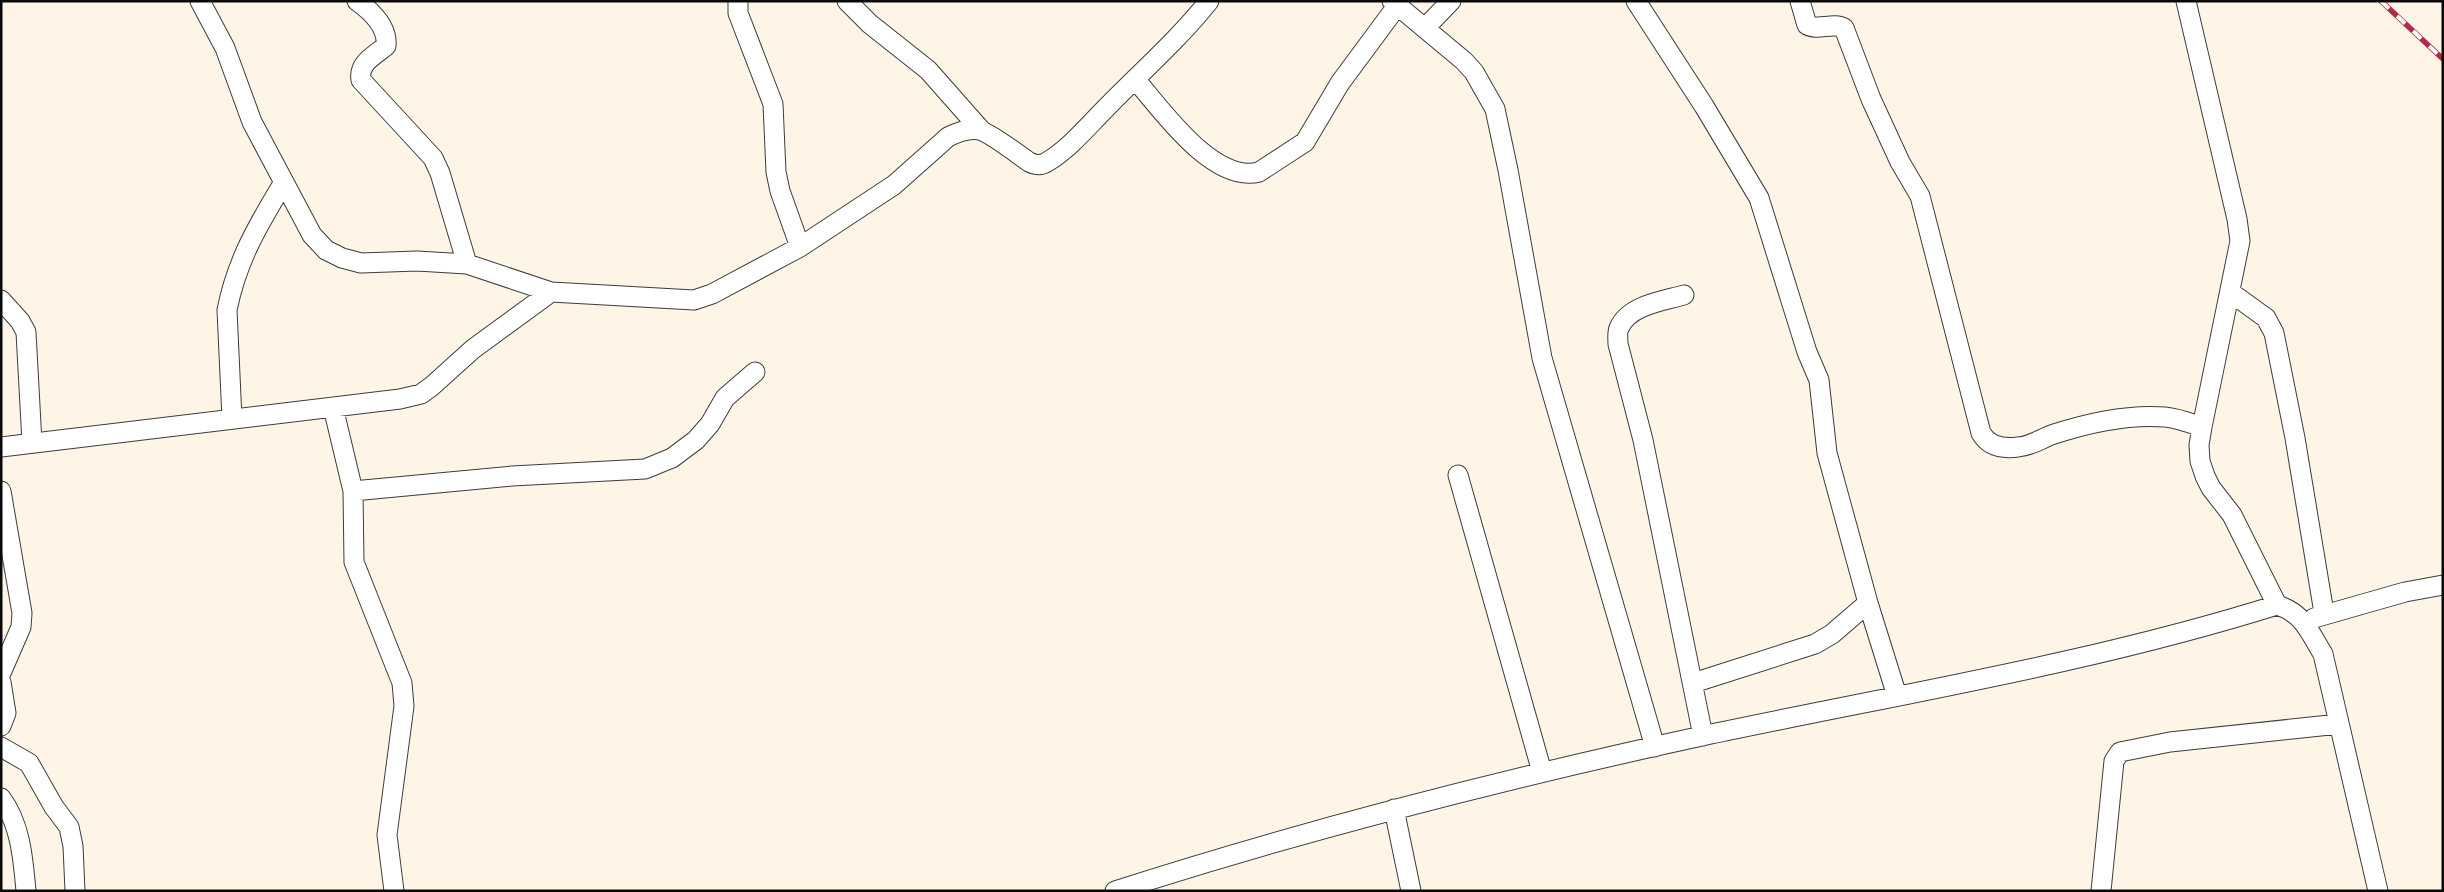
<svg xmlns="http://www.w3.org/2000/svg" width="2444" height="892" viewBox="0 0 2444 892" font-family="Bitter,serif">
	<rect width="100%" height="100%" fill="#fef5e7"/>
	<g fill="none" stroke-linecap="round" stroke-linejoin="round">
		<defs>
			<path id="street" d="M200,1L225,48L252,122L312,235L326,250L342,258L361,263L417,261L467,264L551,292L694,300L712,294L800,247L894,185L948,137C958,132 968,128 979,130C989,132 1019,155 1029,162C1035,165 1041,166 1047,162C1069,149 1088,126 1106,108C1140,73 1178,40 1209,1
				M357,1C371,11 388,27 386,46C374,56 358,63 361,80L433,158L440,173L467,264
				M738,1V13L773,104L776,172L780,191L800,247
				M847,1L870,24L928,70L981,130
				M1392,1L1464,61L1474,72L1495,109L1508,170L1542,358L1655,747
				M1636,1L1704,106L1759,198L1807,352L1819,380L1827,453L1868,603L1897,696
				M1800,1L1807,25C1818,31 1833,22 1844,28L1871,99L1900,162L1920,196L1981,433C1989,447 2003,449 2018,447C2032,446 2042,438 2054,434C2088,423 2129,414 2165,417C2177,418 2190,423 2202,427
				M2186,1L2237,219L2240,241L2202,427L2199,445L2200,461L2205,476L2211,488L2232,515L2277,605
				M1425,28L1451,1
				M1135,79C1161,109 1213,184 1259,172L1305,142L1340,83L1397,6
				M2230,292L2266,318L2274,333L2295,438L2324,613
				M1684,295C1663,301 1629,305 1619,328C1617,332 1618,340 1618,344L1643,440L1703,736
				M1,300L20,321L26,332L32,443
				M333,407L353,491L354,562L402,683L404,706L387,835L394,891
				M232,419L227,310C237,260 258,225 284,182
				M1,447L400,399L421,394L432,386L473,349L551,292
				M1458,475L1542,772
				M1,491L22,613L21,627L1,673
				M353,491L512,476L645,469L672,458L696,440L710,424L725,398L755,372
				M2314,618L2405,592L2443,585
				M1,682L6,713L1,726
				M1693,683L1815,644L1832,634L1868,603
				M1,747L29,763L54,807L69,827L73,846L75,891
				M1,798C21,825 23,859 26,891
				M1394,809L1411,891
				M1115,891C1308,829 1504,779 1702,736C1894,695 2089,664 2277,605C2303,613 2309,631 2323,654L2378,891
				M2101,891L2114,761L2120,752L2170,742L2339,724"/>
		</defs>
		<use href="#street" stroke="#3c3c3c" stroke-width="21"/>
		<use href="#street" stroke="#fff" stroke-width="19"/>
		<defs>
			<path id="rail" d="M2381,1L2443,59"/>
		</defs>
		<use href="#rail" stroke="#b12a4a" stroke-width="5.5"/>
		<use href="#rail" stroke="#fff" stroke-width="4" stroke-dasharray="11" stroke-linecap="butt"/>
	</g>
	<rect width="2444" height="892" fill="none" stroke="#090909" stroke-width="5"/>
</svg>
